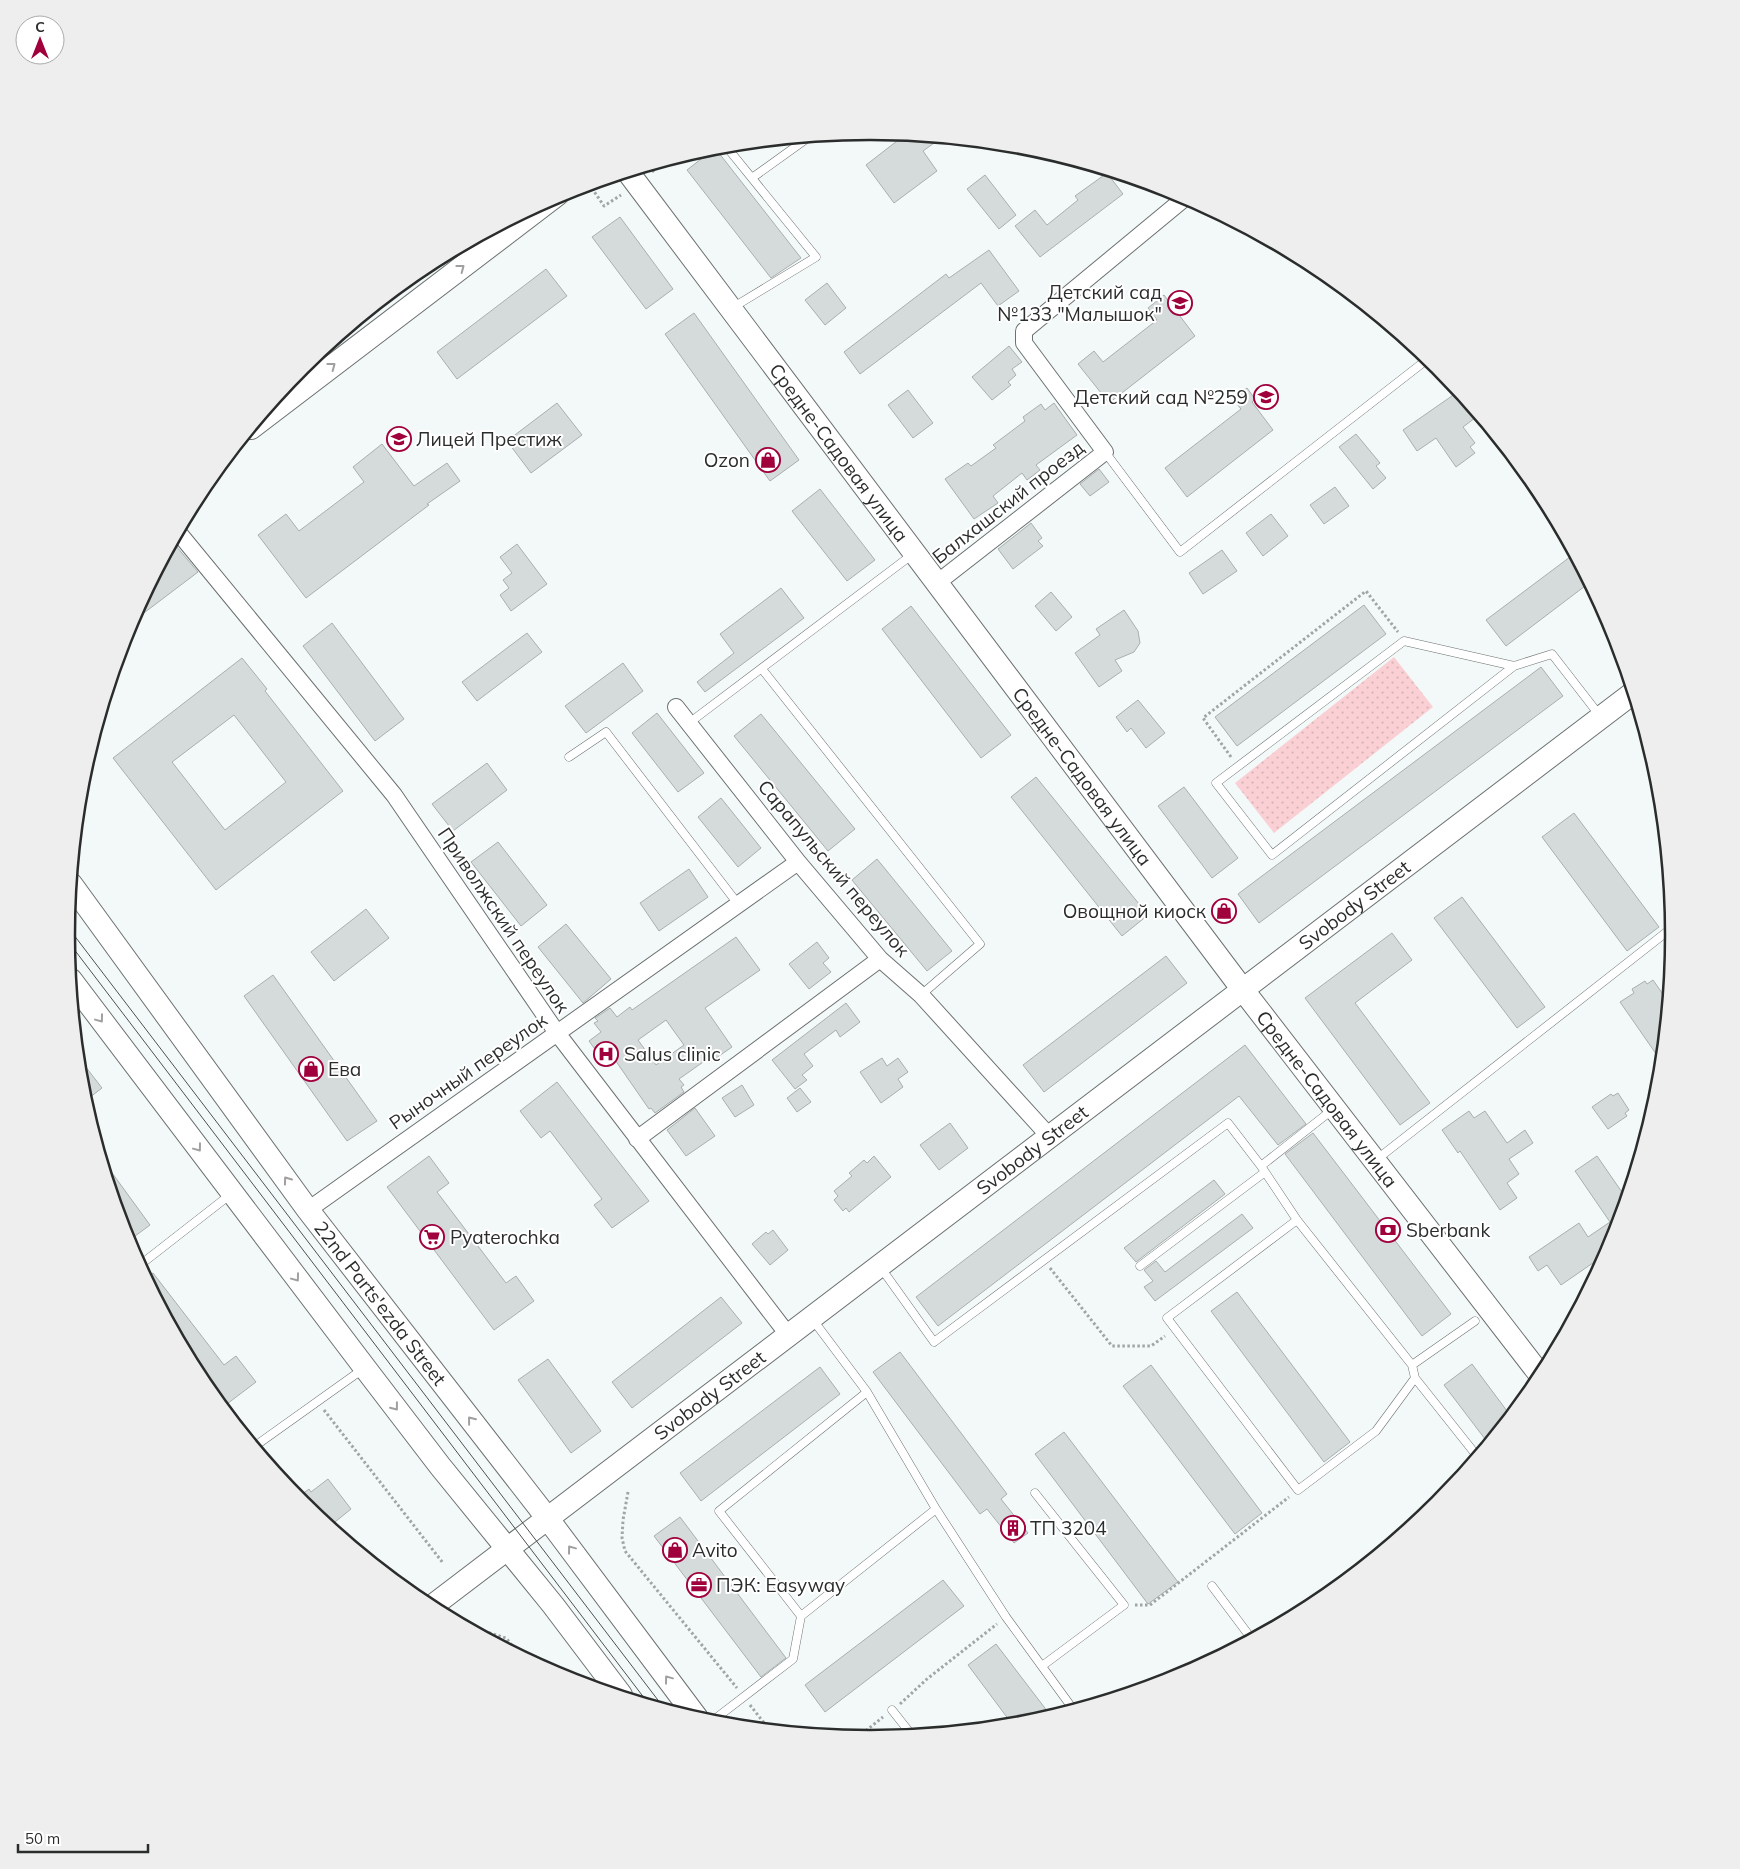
<svg xmlns="http://www.w3.org/2000/svg" width="1740" height="1869" viewBox="0 0 1740 1869" font-family="Mulish,sans-serif">
	<defs>
		<pattern id="park-dots" width="8" height="8" patternUnits="userSpaceOnUse" patternTransform="scale(1.25)"><rect width="8" height="8" fill="#fad0d4"/><path d="M2 2h.1M6 6h.1" fill="none" stroke="#d6b3b6" stroke-width="1.8" stroke-linecap="round"/></pattern>
	</defs>
	<rect width="100%" height="100%" fill="#f3f9f9"/>
	<path fill="url(#park-dots)" d="M1394,657L1433,707L1274,833L1235,783Z"/>
	<path fill="#d5dada" stroke="#a9afae" fill-rule="evenodd" d="M906,134L941,138L923,151L937,171L894,203L866,165Z
		M715,148L801,258L771,278L687,170Z
		M1107,173L1123,194L1040,257L1015,226L1035,210L1047,225L1078,200L1075,196Z
		M985,175L1016,215L999,229L967,189Z
		M620,217L673,289L646,309L592,237Z
		M989,250L1019,291L998,306L981,283L860,374L844,352L946,274L949,278Z
		M546,269L567,296L457,379L437,352Z
		M827,283L846,308L825,325L805,300Z
		M1164,295L1195,336L1109,403L1078,364L1094,351L1103,362L1157,320L1148,308Z
		M694,313L799,460L770,481L665,334Z
		M1009,346L1022,362L1012,369L1016,375L1008,382L1011,385L992,400L972,377Z
		M1247,388L1255,399L1252,402L1273,430L1187,497L1165,468L1241,409L1233,399Z
		M908,390L933,423L913,438L888,405Z
		M1459,391L1479,415L1463,427L1475,443L1470,447L1475,453L1456,467L1436,438L1417,451L1403,430Z
		M557,403L582,435L531,473L507,441Z
		M1054,403L1077,435L1036,465L1040,470L1027,480L1022,473L993,496L998,503L974,519L945,479L968,463L971,466L996,448L993,445L1025,421L1023,417L1041,404L1045,410Z
		M1356,434L1380,463L1376,466L1386,478L1373,489L1339,447Z
		M382,444L414,486L447,463L460,481L427,504L429,505L306,598L258,535L286,514L299,531L364,482L353,467Z
		M1099,469L1109,482L1090,496L1080,484Z
		M1335,487L1349,506L1324,524L1310,505Z
		M820,489L875,560L847,581L792,511Z
		M1271,514L1288,536L1263,556L1246,533Z
		M1031,523L1042,538L1038,541L1043,546L1013,569L998,549Z
		M517,544L547,584L511,611L500,595L509,588L503,580L512,573L500,557Z
		M176,546L198,572L128,625L167,553Z
		M1222,550L1237,571L1203,594L1189,573Z
		M1574,554L1589,583L1506,646L1486,620Z
		M781,588L804,618L705,692L697,682L734,653L720,634Z
		M1051,592L1072,617L1056,631L1035,606Z
		M1364,605L1386,634L1237,746L1215,717Z
		M911,606L1011,735L981,758L882,629Z
		M1124,610L1138,631L1140,643L1134,652L1115,660L1122,671L1099,687L1075,653L1100,635L1096,629Z
		M332,623L404,719L375,741L303,646Z
		M527,633L542,652L477,701L462,682Z
		M242,658L267,689L265,691L343,791L216,890L113,758ZM234,715L286,782L225,830L172,762Z
		M623,663L643,691L586,733L565,706Z
		M1541,667L1563,696L1259,923L1238,894Z
		M1138,700L1165,733L1146,748L1131,728L1127,732L1116,717Z
		M657,713L704,773L678,792L632,733Z
		M761,714L855,829L828,851L734,736Z
		M487,763L507,790L453,831L432,804Z
		M1036,777L1148,915L1122,936L1011,797Z
		M1184,787L1238,858L1212,878L1158,806Z
		M721,798L761,848L738,867L698,817Z
		M1574,813L1659,927L1627,951L1542,837Z
		M498,842L547,905L521,926L471,862Z
		M877,859L952,951L927,971L852,880Z
		M689,869L708,897L659,931L640,903Z
		M1462,897L1545,1007L1517,1028L1434,918Z
		M366,909L389,938L334,981L311,952Z
		M566,924L611,979L583,1003L538,947Z
		M1392,933L1412,960L1355,1003L1430,1103L1400,1125L1305,998Z
		M736,937L760,970L705,1008L732,1047L709,1063L706,1060L679,1079L684,1085L681,1087L684,1092L655,1113L651,1108L649,1109L613,1057L605,1063L589,1041L601,1032L594,1023L598,1021L595,1018L610,1008L617,1017L630,1007L632,1010ZM666,1020L684,1045L656,1065L638,1040Z
		M817,942L829,958L823,963L831,972L809,989L789,964Z
		M1166,956L1187,983L1044,1092L1023,1065Z
		M273,975L377,1121L347,1141L244,996Z
		M1653,980L1667,1000L1661,1061L1620,1002L1634,993L1632,989L1645,981L1647,984Z
		M846,1003L860,1022L840,1037L836,1030L804,1054L813,1066L802,1075L807,1080L795,1089L772,1060Z
		M1245,1045L1306,1124L1278,1145L1239,1096L938,1326L916,1297Z
		M78,1057L102,1088L85,1101L82,1091Z
		M882,1058L887,1066L898,1058L908,1072L898,1079L903,1087L881,1103L860,1072Z
		M557,1082L649,1201L612,1228L594,1205L602,1199L550,1131L541,1138L520,1111Z
		M742,1085L754,1105L735,1117L722,1098Z
		M800,1088L811,1102L797,1112L787,1098Z
		M1618,1093L1629,1110L1625,1113L1627,1116L1608,1129L1592,1107L1611,1094L1613,1096Z
		M695,1108L715,1136L686,1156L667,1130Z
		M1469,1111L1474,1118L1485,1111L1507,1143L1525,1130L1533,1143L1509,1159L1519,1174L1507,1183L1517,1198L1500,1210L1460,1151L1458,1153L1442,1130Z
		M950,1123L968,1148L939,1170L920,1145Z
		M1313,1133L1451,1314L1422,1336L1285,1154Z
		M429,1156L449,1183L437,1192L506,1283L516,1276L534,1301L494,1330L387,1187Z
		M874,1156L891,1177L849,1212L846,1208L843,1211L834,1200L838,1196L834,1191L852,1176L849,1173L864,1160L867,1163Z
		M1597,1156L1626,1198L1612,1242L1606,1254L1561,1285L1547,1265L1538,1271L1529,1257L1579,1223L1588,1237L1610,1222L1575,1171Z
		M107,1166L150,1225L127,1242L105,1167Z
		M1214,1180L1225,1194L1136,1262L1124,1248Z
		M1242,1214L1253,1228L1155,1301L1144,1287L1153,1281L1144,1270L1156,1261L1165,1272Z
		M773,1230L788,1250L770,1265L752,1244L766,1232L768,1234Z
		M153,1273L224,1365L236,1356L256,1382L223,1407L202,1381L146,1277Z
		M1237,1292L1350,1442L1324,1462L1211,1311Z
		M721,1297L742,1323L632,1408L612,1382Z
		M900,1352L1007,1494L1001,1499L1028,1533L1014,1543L987,1509L980,1514L873,1372Z
		M548,1359L601,1431L571,1453L518,1380Z
		M1472,1364L1510,1415L1488,1443L1444,1385Z
		M1151,1365L1262,1513L1235,1534L1123,1386Z
		M820,1367L840,1394L701,1501L680,1473Z
		M1064,1432L1178,1582L1148,1604L1035,1454Z
		M328,1479L351,1509L330,1526L297,1498L309,1489L311,1492Z
		M680,1517L786,1658L761,1677L654,1536Z
		M943,1580L964,1606L825,1712L805,1685Z
		M996,1644L1051,1716L1027,1723L1012,1724L968,1665Z"/>
	<g fill="none" stroke-linecap="round" stroke-linejoin="round">
		<defs>
			<path id="lane" d="M725,145L816,257L732,308
				M752,178L809,137
				M1105,452L1180,552L1429,358
				M1514,666L1272,855L1216,783L1404,641L1514,666L1552,654L1600,716
				M762,669L980,944L921,995
				M689,723L913,554
				M569,757L606,732L738,904
				M1376,1160L1673,927
				M1261,1166L1297,1220L1412,1365L1415,1378L1477,1456
				M1297,1220L1167,1318L1298,1490L1376,1431L1415,1378
				M140,1265L231,1194
				M1140,1266L1265,1172
				M881,1268L934,1342L1228,1123L1261,1166L1332,1110
				M813,1320L867,1392L936,1509L1006,1617L1073,1709
				M1412,1365L1475,1321
				M255,1446L363,1369
				M1035,1493L1124,1605L1042,1666
				M1212,1586L1251,1638
				M801,1616L719,1511L867,1392
				M892,1710L911,1734
				M711,1722L793,1659L801,1616L936,1509"/>
			<path id="street" d="M178,532L394,795L557,1033L789,1336
				M937,583L1105,452L1024,343V331L1186,197
				M676,707L798,862L880,959L921,995L1050,1137
				M637,1139L880,959
				M308,1210L798,862"/>
			<g id="secondary">
				<path id="s1" d="M628,172L1243,990L1541,1376"/>
				<path d="M251,428L558,194"/>
				<path id="s2" d="M71,884L308,1210L548,1519L697,1718"/>
				<path d="M71,980L365,1368L440,1466L553,1605L621,1695"/>
				<path id="s3" d="M431,1607L1633,693"/>
			</g>
		</defs>
		<use href="#lane" stroke="#6d7171" stroke-width="9"/>
		<use href="#street" stroke="#6d7171" stroke-width="18"/>
		<use href="#secondary" stroke="#6d7171" stroke-width="24"/>
		<path stroke="#a0a5a5" stroke-width="3" stroke-dasharray="2.5 2.5" stroke-linecap="butt" d="M652,172L664,161
			M589,184L604,206L621,195
			M1231,757L1203,718L1366,591L1398,632
			M1050,1268L1112,1346H1151L1165,1336
			M324,1410L443,1563
			M628,1492L623,1520L622,1538L625,1551L737,1688
			M1135,1605H1150L1289,1497
			M465,1625L506,1638L518,1653
			M900,1704L927,1679L997,1624
			M750,1705L768,1728
			M858,1737L883,1717"/>
		<use href="#lane" stroke="#fff" stroke-width="8"/>
		<use href="#street" stroke="#fff" stroke-width="16"/>
		<use href="#secondary" stroke="#fff" stroke-width="22"/>
		<path stroke="#4e5151" stroke-width="1" d="M67,926L664,1708
			M67,940L648,1703"/>
	</g>
	<defs><path id="oneway-chevron" d="M-2-3.5L2.5 0L-2 3.5" fill="none" stroke-width="1.6" stroke-linecap="round" stroke-linejoin="round" transform="scale(1.25)"/></defs>
	<g stroke="#a0a0a0">
		<use href="#oneway-chevron" transform="translate(461 268) rotate(-37)"/>
		<use href="#oneway-chevron" transform="translate(332 366) rotate(-37)"/>
		<use href="#oneway-chevron" transform="translate(100 1019) rotate(53)"/>
		<use href="#oneway-chevron" transform="translate(198 1148) rotate(53)"/>
		<use href="#oneway-chevron" transform="translate(287 1180) rotate(-126)"/>
		<use href="#oneway-chevron" transform="translate(296 1278) rotate(53)"/>
		<use href="#oneway-chevron" transform="translate(395 1407) rotate(52)"/>
		<use href="#oneway-chevron" transform="translate(471 1420) rotate(-128)"/>
		<use href="#oneway-chevron" transform="translate(571 1549) rotate(-127)"/>
		<use href="#oneway-chevron" transform="translate(668 1679) rotate(-127)"/>
	</g>
	<defs>
		<symbol id="school-ring" viewBox="-11 -11 22 22"><circle r="9.5" fill="#fff" stroke="#a0013d" stroke-width="1.5"/><path d="M0-5L7-2L0 1L-7-2ZM-4 1L0 2.5L4 1V4Q0 6-4 4Z" fill="#a0013d"/></symbol>
		<symbol id="shop-ring" viewBox="-11 -11 22 22"><circle r="9.5" fill="#fff" stroke="#a0013d" stroke-width="1.5"/><path d="M-5-2.5h2.3a2.7 3.5 0 0 1 5.4 0H5L5.5 6h-11ZM-1.5-2.5h3a1.5 2.3 0 0 0-3 0Z" fill="#a0013d"/></symbol>
		<symbol id="hospital-ring" viewBox="-11 -11 22 22"><circle r="9.5" fill="#fff" stroke="#a0013d" stroke-width="1.5"/><path d="M-5-5h3v3.5h4V-5h3V5h-3V1.5h-4V5h-3Z" fill="#a0013d"/></symbol>
		<symbol id="bank-ring" viewBox="-11 -11 22 22"><circle r="9.5" fill="#fff" stroke="#a0013d" stroke-width="1.5"/><path d="M-6-4H6V4H-6ZM0-2.3a2.3 2.3 0 1 0 0 4.6a2.3 2.3 0 1 0 0-4.6Z" fill="#a0013d"/></symbol>
		<symbol id="supermarket-ring" viewBox="-11 -11 22 22"><circle r="9.5" fill="#fff" stroke="#a0013d" stroke-width="1.5"/><path d="M-6-5.5h2.5l.6 2H6L4.5 2H-2.5L-4.4-4H-6ZM-1.5 3.2a1.3 1.3 0 1 0 .1 0ZM3 3.2a1.3 1.3 0 1 0 .1 0Z" fill="#a0013d"/></symbol>
		<symbol id="building-ring" viewBox="-11 -11 22 22"><circle r="9.5" fill="#fff" stroke="#a0013d" stroke-width="1.5"/><path d="M-4-6H4V6H1V3H-1V6H-4ZM-2.5-4.3h1.7v1.8h-1.7ZM.8-4.3h1.7v1.8H.8ZM-2.5-1h1.7V.8h-1.7ZM.8-1h1.7V.8H.8Z" fill="#a0013d"/></symbol>
		<symbol id="office-ring" viewBox="-11 -11 22 22"><circle r="9.5" fill="#fff" stroke="#a0013d" stroke-width="1.5"/><path d="M-6-3h4V-5.5h4V-3h4V5H-6ZM-1-4.5V-3h2v-1.5ZM-6 0V1H6V0Z" fill="#a0013d"/></symbol>
	</defs>
	<g fill-rule="evenodd">
		<use href="#school-ring" x="1166" y="289" width="28" height="28"/>
		<use href="#school-ring" x="1252" y="383" width="28" height="28"/>
		<use href="#school-ring" x="385" y="425" width="28" height="28"/>
		<use href="#shop-ring" x="754" y="446" width="28" height="28"/>
		<use href="#shop-ring" x="1210" y="897" width="28" height="28"/>
		<use href="#hospital-ring" x="592" y="1040" width="28" height="28"/>
		<use href="#shop-ring" x="297" y="1055" width="28" height="28"/>
		<use href="#bank-ring" x="1374" y="1216" width="28" height="28"/>
		<use href="#supermarket-ring" x="418" y="1223" width="28" height="28"/>
		<use href="#building-ring" x="999" y="1514" width="28" height="28"/>
		<use href="#shop-ring" x="661" y="1536" width="28" height="28"/>
		<use href="#office-ring" x="685" y="1571" width="28" height="28"/>
	</g>
	<g text-anchor="middle" dominant-baseline="central" stroke-width="4" stroke-linejoin="round" paint-order="stroke">
		<g font-size="19" fill="#2b2d2d" stroke="#fff" text-anchor="start">
			<text x="1162" y="292" text-anchor="end">Детский сад<tspan x="1162" dy="22">№133 "Малышок"</tspan></text>
			<text x="1248" y="397" text-anchor="end">Детский сад №259</text>
			<text x="416" y="439">Лицей Престиж</text>
			<text x="750" y="460" text-anchor="end">Ozon</text>
			<text x="1206" y="911" text-anchor="end">Овощной киоск</text>
			<text x="624" y="1054">Salus clinic</text>
			<text x="328" y="1069">Ева</text>
			<text x="1406" y="1230">Sberbank</text>
			<text x="450" y="1237">Pyaterochka</text>
			<text x="1030" y="1528">ТП 3204</text>
			<text x="692" y="1550">Avito</text>
			<text x="716" y="1585">ПЭК: Easyway</text>
		</g>
		<g font-size="19" fill="#2b2d2d" stroke="#fff">
			<text stroke="none"><textPath href="#s1" startOffset="351">Средне-Садовая улица</textPath></text>
			<text transform="translate(1008 502) rotate(-38)">Балхашский проезд</text>
			<text stroke="none"><textPath href="#s1" startOffset="756">Средне-Садовая улица</textPath></text>
			<text transform="translate(834 868) rotate(50)">Сарапульский переулок</text>
			<text stroke="none"><textPath href="#s3" startOffset="1160">Svobody Street</textPath></text>
			<text transform="translate(504 920) rotate(56)">Приволжский переулок</text>
			<text transform="translate(468 1071) rotate(-35)">Рыночный переулок</text>
			<text stroke="none"><textPath href="#s1" startOffset="1161">Средне-Садовая улица</textPath></text>
			<text stroke="none"><textPath href="#s3" startOffset="755">Svobody Street</textPath></text>
			<text stroke="none"><textPath href="#s2" startOffset="521">22nd Parts'ezda Street</textPath></text>
			<text stroke="none"><textPath href="#s3" startOffset="350">Svobody Street</textPath></text>
		</g>
	</g>
	<path d="M0 0H1740V1869H0ZM75 935a795 795 0 1 1 1590 0a795 795 0 1 1-1590 0Z" fill="#eee" fill-rule="evenodd"/>
	<path fill="none" stroke="#2b2d2d" stroke-width="2.5" d="M75 935a795 795 0 1 1 1590 0a795 795 0 1 1-1590 0Z"/>
	<g transform="translate(40 40)"><circle r="24" fill="#ffffff" stroke="#aaabab"/>
	<path d="M0-4L9 19L0 12L-9 19Z" fill="#a0013d"/>
	<text y="-8" font-size="14" font-weight="bold" text-anchor="middle" fill="#2b2d2d">С</text>
	</g>
	<path d="M18 1844v8h130v-8" fill="none" stroke="#2b2d2d" stroke-width="2.5"/>
	<text x="25" y="1844" font-size="15" fill="#2b2d2d" stroke="#ffffff" stroke-width="4" paint-order="stroke">50 m</text>
</svg>
